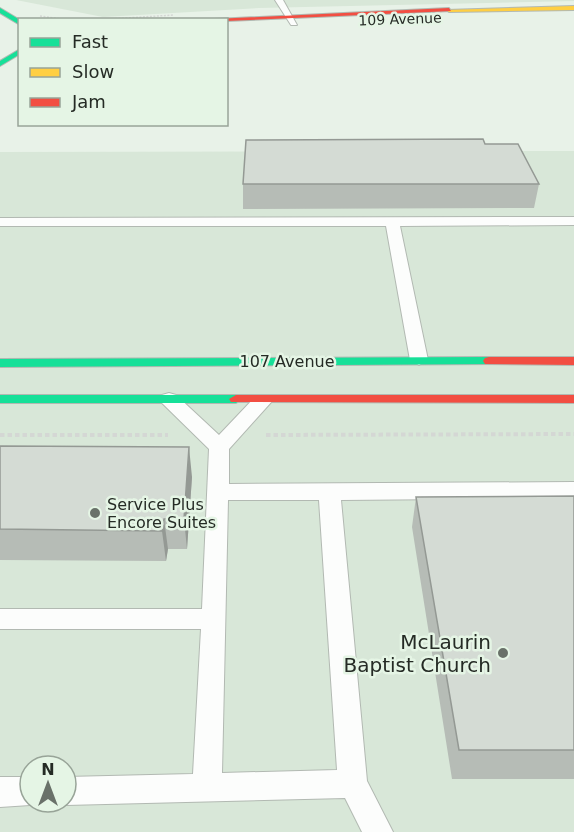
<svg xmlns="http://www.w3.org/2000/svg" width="574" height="832" viewBox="0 0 574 832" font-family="'DejaVu Sans',sans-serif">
	<rect width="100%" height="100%" fill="#e8f2e8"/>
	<path fill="#d8e7d8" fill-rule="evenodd" d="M16,0H574V1L259,8L103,17Z
		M574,151V832H0V152ZM30,766H66V802H30Z"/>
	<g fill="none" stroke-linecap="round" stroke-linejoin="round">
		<defs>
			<path id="lane" d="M275,0H283L297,25H291Z
				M574,217V225L400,226L428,360L419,365L410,360L386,226H0V218Z
				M169,393L176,395L219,435L257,395H271L274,399L229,449V484L574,482V498L341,500L367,781L393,832H362L345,798L66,805L57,802H66V777L193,774L201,629H0V609H202L209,449L162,403L159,399L162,395ZM228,500H319L337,770L222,773Z
				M0,777H30V802H39L30,805L0,807Z"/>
			<path id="fast" d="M0,8L20,20V25L0,13Z
				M20,49V54L0,66V61Z
				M489,357L493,358L495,361L493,364L0,367V359Z
				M0,395H236L243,399L236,403H0Z"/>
			<path id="slow" d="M574,6V10L449,12L446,10Z"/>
			<path id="jam" d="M449,8L451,11L226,21L194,20Z
				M489,357H574V365L485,364L483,361L485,358Z
				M236,395H574V403L231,402L229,399Z"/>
		</defs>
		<use href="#lane" stroke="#b2b9b2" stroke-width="2"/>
		<use href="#fast" stroke="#b2b9b2" stroke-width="2"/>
		<use href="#slow" stroke="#b2b9b2" stroke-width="2"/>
		<use href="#jam" stroke="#b2b9b2" stroke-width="2"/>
		<path stroke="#d4d7d4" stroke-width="1.5" stroke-dasharray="2 1.5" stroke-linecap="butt" d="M40,16L67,20
			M94,20L174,15"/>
		<path stroke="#d4d7d4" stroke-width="4" stroke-dasharray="4.5 3" stroke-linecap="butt" d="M0,435H168
			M266,435L574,434"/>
		<use href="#lane" fill="#fcfdfc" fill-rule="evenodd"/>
		<use href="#fast" fill="#16e098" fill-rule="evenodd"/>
		<use href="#slow" fill="#ffcf43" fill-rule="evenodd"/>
		<use href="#jam" fill="#f24e42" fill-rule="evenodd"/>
	</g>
	<path fill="#b6bcb6" d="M485,144L539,184L534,208L243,209V184Z
		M0,446L192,477L187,549H168L166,561L0,560Z
		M574,496V779H452L412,527L416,497Z"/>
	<path fill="#949994" d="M189,447L192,477L187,549L184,519Z
		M164,519L168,549L166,561L162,531Z"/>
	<path fill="#d4dbd4" stroke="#949994" stroke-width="1.5" d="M483,139L485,144H518L539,184H243L246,140Z
		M0,446L189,447L184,519H164L162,531L0,529Z
		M574,496V750H459L416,497Z"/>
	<g fill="#697169" stroke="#e5f5e5" stroke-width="2">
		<circle cx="95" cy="513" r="6"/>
		<circle cx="503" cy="653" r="6"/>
	</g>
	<g text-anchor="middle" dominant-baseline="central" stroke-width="5" stroke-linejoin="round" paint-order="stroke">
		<g font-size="14" fill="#252b25" stroke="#e5f5e5">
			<text transform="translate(400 19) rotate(-2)">109 Avenue</text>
		</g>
		<g font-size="16" fill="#252b25" stroke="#e5f5e5">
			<text x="287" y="361">107 Avenue</text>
		</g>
		<g font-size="16" fill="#252b25" stroke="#e5f5e5" text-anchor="start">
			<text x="107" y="504">Service Plus<tspan x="107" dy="18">Encore Suites</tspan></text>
		</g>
		<g font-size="20" fill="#252b25" stroke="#e5f5e5" text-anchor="end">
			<text x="491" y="642">McLaurin<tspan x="491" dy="23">Baptist Church</tspan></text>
		</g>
	</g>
	<rect x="18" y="18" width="210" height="108" fill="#e5f5e5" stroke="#98a498" stroke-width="1.5"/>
	<rect x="30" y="38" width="30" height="9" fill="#16e098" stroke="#98a498" stroke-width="1.5"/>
	<text x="72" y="48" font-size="18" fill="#252b25">Fast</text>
	<rect x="30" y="68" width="30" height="9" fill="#ffcf43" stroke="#98a498" stroke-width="1.5"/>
	<text x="72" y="78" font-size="18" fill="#252b25">Slow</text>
	<rect x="30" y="98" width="30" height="9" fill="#f24e42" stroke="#98a498" stroke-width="1.5"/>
	<text x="72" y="108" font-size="18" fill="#252b25">Jam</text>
	<g transform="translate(48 784)"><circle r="28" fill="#e5f5e5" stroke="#98a498" stroke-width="1.5"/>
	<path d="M0-4.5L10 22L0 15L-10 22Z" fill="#697169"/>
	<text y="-9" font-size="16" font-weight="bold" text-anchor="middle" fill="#252b25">N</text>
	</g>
</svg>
